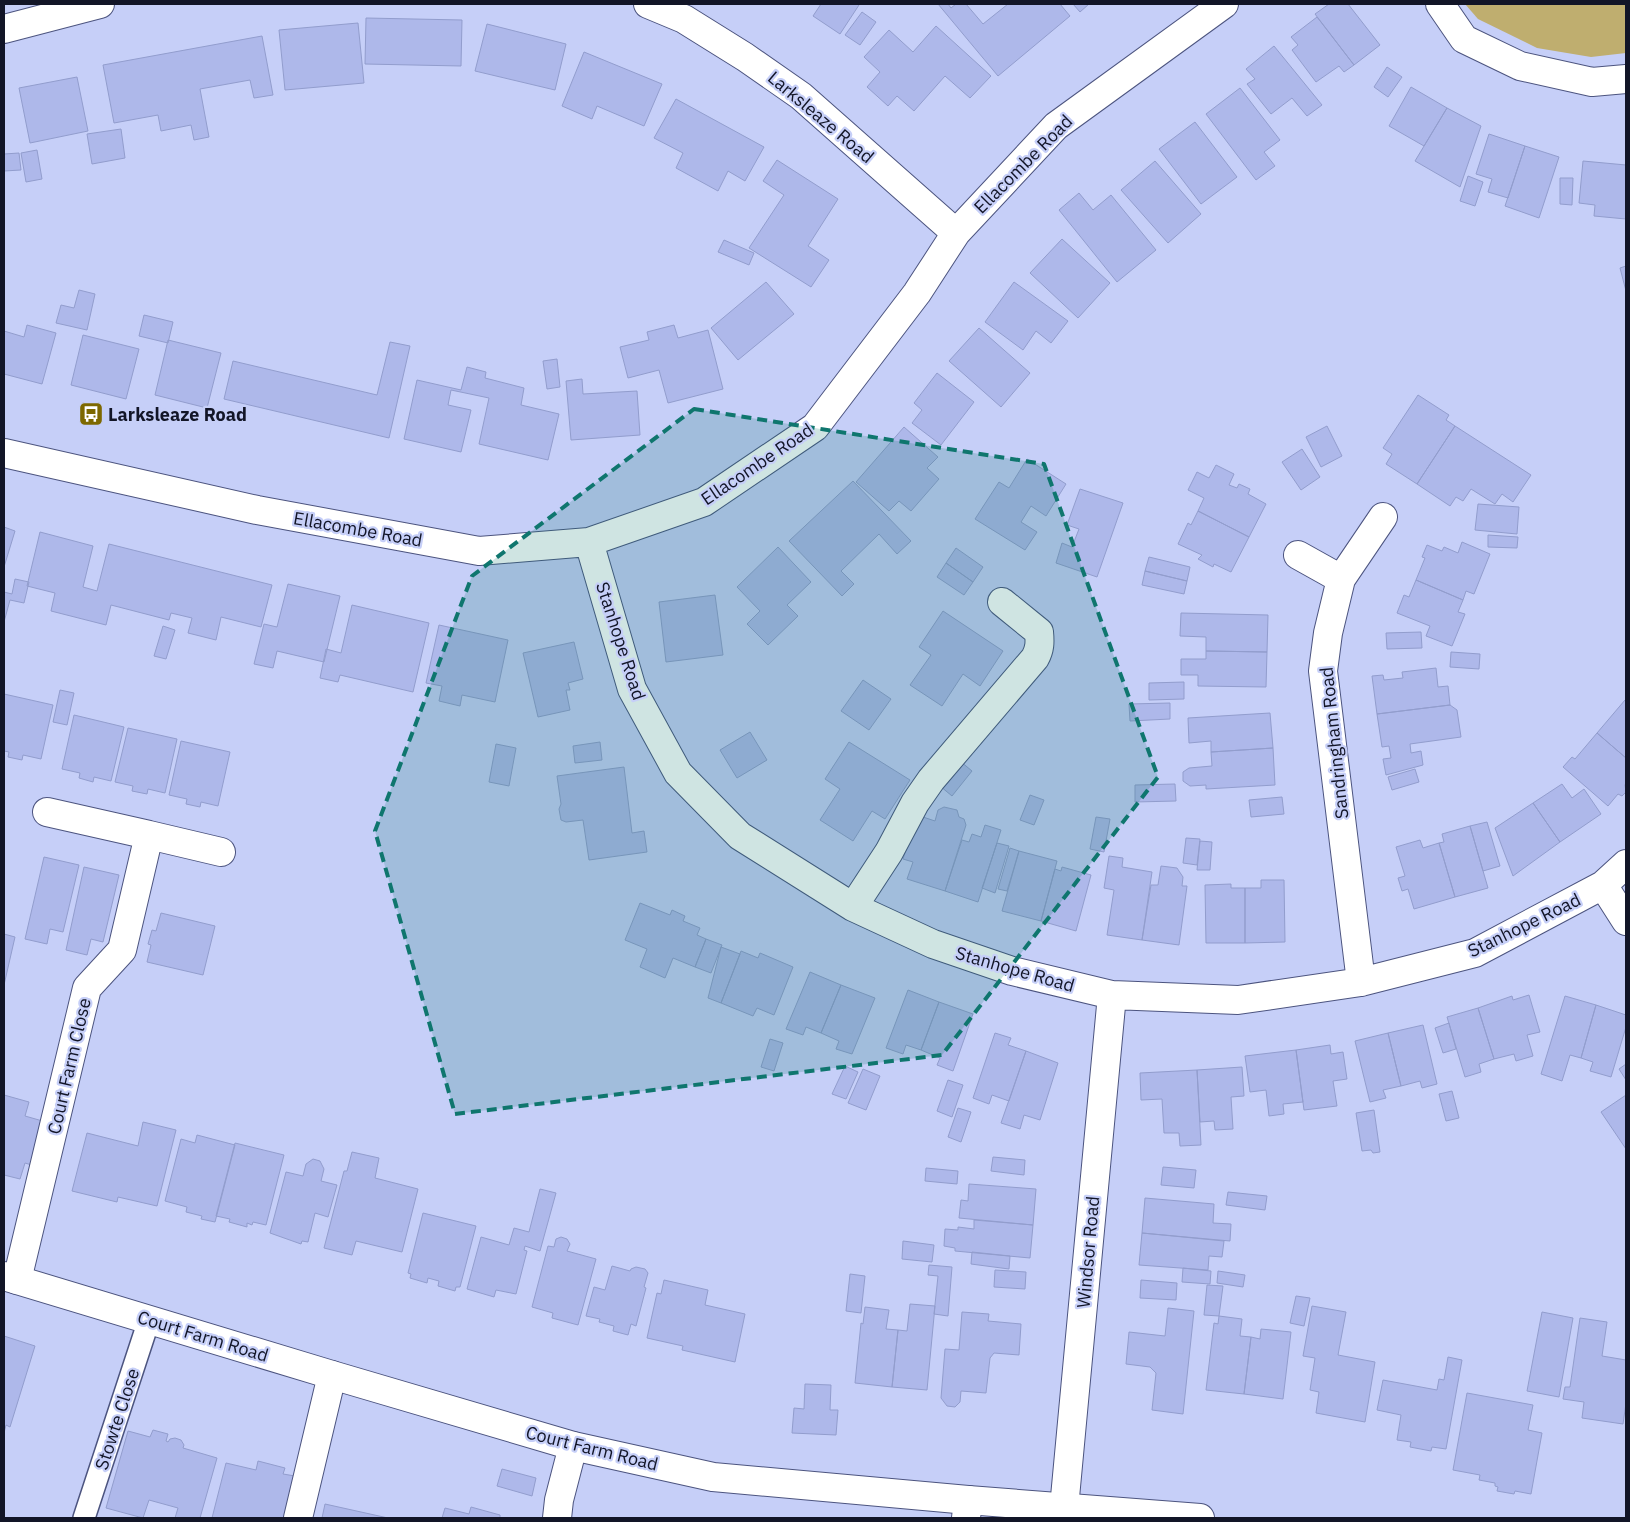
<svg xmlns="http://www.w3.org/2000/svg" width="1630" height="1522" viewBox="0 0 1630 1522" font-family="'IBM Plex Sans',sans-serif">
	<rect width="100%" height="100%" fill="#c6cff8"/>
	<path fill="#bfae6f" d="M1465,4H1626V53L1591,57L1537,48L1478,19Z"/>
	<path fill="#aeb8ea" stroke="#929dcd" d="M821,4H857L859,5L840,34L813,16Z
		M938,4H948L951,8L956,4H966L983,24L1008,4H1060L1070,16L998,76Z
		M1073,4H1089L1080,12Z
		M1329,4H1348L1380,45L1354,65L1315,14Z
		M862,12L876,22L860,45L845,35Z
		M1317,17L1354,65L1344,72L1339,66L1316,82L1292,50L1298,45L1291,37Z
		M366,18L462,20L461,66L365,64Z
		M358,23L364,83L285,90L279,30Z
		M487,24L566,44L555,90L475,71Z
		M936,26L991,76L970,98L945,76L914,111L897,96L888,106L867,87L880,72L864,57L889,30L913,52Z
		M262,36L273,95L254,98L250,80L200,89L209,137L194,140L191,125L161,131L158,115L114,123L103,65Z
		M1274,46L1322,105L1307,116L1292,98L1271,114L1247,84L1255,79L1246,69Z
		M584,52L662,84L644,126L597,106L592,119L562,106Z
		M1387,67L1402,77L1388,97L1374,87Z
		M77,77L88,131L30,143L19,88Z
		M1411,87L1447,108L1424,146L1389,126Z
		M1240,88L1280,140L1264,152L1275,166L1256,180L1206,114Z
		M676,99L764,147L745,181L728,171L718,191L676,168L683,153L654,138Z
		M1447,108L1481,126L1460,187L1415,161Z
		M1195,122L1237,177L1201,204L1159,149Z
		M121,129L125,158L92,164L87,134Z
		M1489,134L1525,146L1508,198L1488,192L1492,179L1476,174Z
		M1525,146L1559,157L1539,218L1505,206Z
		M37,150L42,179L26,182L21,153Z
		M19,153L21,170L4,171V154Z
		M777,160L838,199L808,246L829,260L811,287L749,248L784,195L763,181Z
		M1155,161L1201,214L1168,243L1121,190Z
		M1583,161L1626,165V219L1594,216L1595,205L1579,203Z
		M1468,176L1483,182L1475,206L1460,201Z
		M1560,178H1573L1572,205L1560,204Z
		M1079,193L1093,210L1111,195L1156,250L1117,282L1059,210Z
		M1062,239L1110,283L1078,318L1030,273Z
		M724,240L754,253L749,265L718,252Z
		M1626,266V291L1620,268Z
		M766,282L794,314L738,360L711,328Z
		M1014,282L1068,321L1051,343L1036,331L1023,350L985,322Z
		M79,290L95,294L87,330L56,323L61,305L74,308Z
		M144,315L173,322L168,343L139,336Z
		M27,325L56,333L42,384L4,374V331L24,337Z
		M674,325L678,338L708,330L723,389L668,403L659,370L628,378L620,347L649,340L647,332Z
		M979,328L1030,373L1001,407L949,361Z
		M83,335L139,349L126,399L71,385Z
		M168,340L221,353L207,408L155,395Z
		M390,342L410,346L389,438L224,399L233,361L377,395Z
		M557,359L560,387L547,389L543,361Z
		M467,367L486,372L485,378L524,388L521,405L559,414L548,460L479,444L489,398L451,390L448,405L471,410L461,452L404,439L417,380L461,390Z
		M937,373L974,402L941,445L912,423L922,410L914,403Z
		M582,379L583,394L637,391L640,435L571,440L566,381Z
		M1418,395L1449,415L1446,420L1455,426L1417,484L1386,464L1392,454L1383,448Z
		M1327,426L1342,456L1321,467L1306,437Z
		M1455,426L1531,475L1513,502L1502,494L1495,504L1471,489L1463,501L1456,497L1450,506L1417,484Z
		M904,427L938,457L927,468L939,479L911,511L899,501L889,511L856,482Z
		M1302,449L1320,477L1301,490L1282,462Z
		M1027,459L1066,484L1046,516L1031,506L1021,522L1037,532L1025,550L975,519L999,482L1009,488Z
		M1216,465L1234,474L1229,485L1237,488L1239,484L1250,489L1248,494L1266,504L1249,537L1198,511L1204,498L1188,490L1197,472L1209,478Z
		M853,481L911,541L897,554L879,534L841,571L854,584L842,596L789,541Z
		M1080,489L1123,503L1097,577L1056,563L1062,543L1072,547L1079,529L1067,525Z
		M1478,504L1519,507L1517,534L1475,530Z
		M1198,511L1249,537L1231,572L1214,564L1213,567L1198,559L1202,555L1178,544L1188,523L1191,525Z
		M4,527L15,531L4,567Z
		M40,532L93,546L83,587L97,591L109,544L272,585L261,627L221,617L216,640L188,633L192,618L171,613L169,620L111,605L106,625L51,611L55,593L27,586Z
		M1488,535L1518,537L1517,548L1488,547Z
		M1462,542L1490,554L1474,594L1466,591L1463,600L1416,580L1425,558L1422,557L1427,545L1442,551L1444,547L1458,553Z
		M778,547L811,582L787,605L798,616L768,645L747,624L760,611L737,587Z
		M956,548L983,567L973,582L946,563Z
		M1149,557L1190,567L1187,581L1145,571Z
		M946,563L973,582L964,595L937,577Z
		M1145,571L1187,581L1184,594L1142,585Z
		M15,579L29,582L24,603L10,600L4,622V592L12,594Z
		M1416,580L1463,600L1458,612L1465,614L1452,646L1426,636L1430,626L1397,613L1404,595L1409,597Z
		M288,584L340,596L324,662L277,651L273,668L254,664L264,624L277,627Z
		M715,595L723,655L666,662L659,602Z
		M352,605L429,623L413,692L340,675L338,682L320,678L326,649L341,653Z
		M943,611L1003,651L980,686L963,674L942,706L910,685L931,655L919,647Z
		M1181,613L1268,615L1267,652L1206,651V637L1180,636Z
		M439,625L508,640L495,702L462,695L460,706L439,701L442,686L426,683Z
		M163,626L175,630L166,659L154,656Z
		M1421,632L1422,648L1387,649L1386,633Z
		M574,642L583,679L568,683L570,690H566L570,710L538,717L523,653Z
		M1206,651L1267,652L1266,687L1198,686V675H1181V659H1206Z
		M1451,652L1480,654L1479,669L1450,667Z
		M1436,668L1438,687L1448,686L1450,705L1377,714L1372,676L1383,675L1384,680L1403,678L1402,672Z
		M863,680L891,699L869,730L841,711Z
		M1184,682V699L1149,700V683Z
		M60,690L74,693L67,725L53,722Z
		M4,694L53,705L41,759L23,755L22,760L8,757L9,752L4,751Z
		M1625,700L1626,701V758L1597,733Z
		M1170,703V719L1130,721L1129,704Z
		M1450,705L1457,710L1461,737L1410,744L1411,753L1421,751L1423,765L1386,775L1383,759L1391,758L1389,746L1382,747L1377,714Z
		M1270,713L1273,748L1211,752V741L1189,743L1188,718Z
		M74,715L124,727L111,781L94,777L93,782L79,778L80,773L62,769Z
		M128,728L177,739L165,793L148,789L147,794L132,791L133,786L115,782Z
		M750,732L767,760L737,778L720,750Z
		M1597,733L1626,758V783L1625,785L1626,792L1622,796L1618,794L1608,806L1563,767L1572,757L1575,759Z
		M181,741L230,752L218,806L201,802L200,807L186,804L187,799L169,795Z
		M600,742L602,760L575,763L573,746Z
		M849,742L910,780L885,819L872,811L853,841L820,820L840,789L825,779Z
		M496,744L516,748L509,786L489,782Z
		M1273,748L1275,785L1206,789V785L1190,786L1183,781V772L1189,768L1212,766L1211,752Z
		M960,761L972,771L952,796L940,786Z
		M624,767L632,833L644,831L647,852L589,860L583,820L566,822L561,820L559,809L561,804L557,776Z
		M1415,769L1419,782L1392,790L1388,777Z
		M1175,784L1176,801L1135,802V785Z
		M1562,784L1572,798L1584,789L1601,814L1560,842L1533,803Z
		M1030,795L1044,800L1034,825L1020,820Z
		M1282,797L1284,814L1251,817L1249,800Z
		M1533,803L1560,842L1513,876L1495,828Z
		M944,807L957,810L959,817L964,819L966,825L945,891L907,879L913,862L903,859L917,815L935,821L938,810Z
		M1096,817L1110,819L1104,852L1090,849Z
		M1487,822L1500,866L1483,871L1470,826Z
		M985,825L1001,830L978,902L945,891L962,840L969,842L972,834L981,837Z
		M1470,826L1488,888L1455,897L1439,843L1444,842L1442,834Z
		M1186,838L1200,839L1197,865L1183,863Z
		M1420,840L1423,848L1439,843L1455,897L1414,909L1408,889L1402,891L1398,878L1405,876L1396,847Z
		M1200,841L1212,842L1210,870H1197Z
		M997,843L1009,846L995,893L982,888Z
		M1010,848L1019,851L1007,891L998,889Z
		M1019,851L1057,861L1041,921L1002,911Z
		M1109,856L1123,858L1122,867L1152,872L1142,940L1107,935L1114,890L1104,888Z
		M44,857L79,865L63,932L50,929L47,944L25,939Z
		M1161,866L1177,868L1183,877L1182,886H1187L1179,945L1142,940L1151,885H1158Z
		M84,867L119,875L103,942L91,939L87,955L66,950Z
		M1062,867L1091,875L1076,931L1041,921L1055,869L1061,871Z
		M1261,880H1284L1285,942L1245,943V888H1261Z
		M1231,884V888H1245V943H1206L1205,885Z
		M640,903L670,915L672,910L685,916L683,921L700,928L697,935L706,939L695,967L673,958L665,978L640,967L647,949L625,940Z
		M161,913L215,926L203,975L147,962L151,945L148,944L152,930L156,931Z
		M4,934L15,937L4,985Z
		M706,939L722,945L711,973L695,967Z
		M721,947L740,954L721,1003L708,998Z
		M741,951L758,958L760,953L793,967L774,1015L757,1008L753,1016L721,1003Z
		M810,972L841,985L821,1033L806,1027L803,1035L786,1029Z
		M841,985L875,998L852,1054L836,1049L839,1041L821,1033Z
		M908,990L939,1002L921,1050L906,1045L903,1054L886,1048Z
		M1529,995L1540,1032L1527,1035L1533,1056L1516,1061L1514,1054L1494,1059L1478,1008L1512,996L1513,1000Z
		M1565,996L1596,1005L1581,1058L1570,1055L1562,1081L1541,1074Z
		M939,1002L973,1014L953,1071L937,1065L940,1058L921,1050Z
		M1596,1005L1626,1015V1027L1611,1077L1590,1071L1593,1062L1581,1058Z
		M1478,1008L1494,1059L1479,1064L1481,1072L1465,1077L1447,1017Z
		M1449,1023L1456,1049L1443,1053L1435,1028Z
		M1423,1025L1437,1084L1422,1088L1420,1081L1401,1086L1388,1033Z
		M995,1033L1011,1038L1008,1045L1026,1051L1009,1101L992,1095L989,1104L973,1098Z
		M1388,1033L1401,1086L1383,1090L1386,1098L1370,1102L1355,1041Z
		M770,1039L783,1043L774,1071L761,1067Z
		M1330,1045L1331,1054L1343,1052L1347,1079L1333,1081L1337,1106L1304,1110L1296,1050Z
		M1296,1050L1303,1102L1283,1104L1284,1114L1269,1116L1266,1090L1250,1092L1245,1056Z
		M1026,1051L1058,1063L1040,1120L1024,1115L1020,1129L1001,1123Z
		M1626,1064V1080L1619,1069Z
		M845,1066L858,1072L846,1099L832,1094Z
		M1242,1067L1244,1096L1231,1097L1233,1129L1215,1130L1214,1121L1200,1122L1197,1070Z
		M863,1069L880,1076L866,1110L848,1103Z
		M1197,1070L1201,1145L1180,1146L1179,1133H1164L1162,1099L1141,1100L1140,1073Z
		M948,1080L963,1085L952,1117L937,1111Z
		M1452,1091L1459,1118L1446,1121L1439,1094Z
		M4,1095L29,1102L25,1116L46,1122L35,1166L25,1163L20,1179L4,1175Z
		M1626,1095V1149L1601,1112Z
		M958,1108L971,1112L961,1142L948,1137Z
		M1374,1110L1380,1152L1373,1153L1371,1150L1362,1151L1356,1113Z
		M143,1122L176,1130L157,1206L118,1197L117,1202L72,1191L87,1133L138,1146Z
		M197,1135L235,1145L215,1222L201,1219L202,1216L186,1212L187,1207L165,1201L181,1139L195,1143Z
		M235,1143L284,1155L266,1225L253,1222L252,1225L247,1223V1227L229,1222L230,1219L216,1216Z
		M352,1152L379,1158L375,1178L418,1189L402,1252L356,1241L352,1255L324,1248L344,1171H347Z
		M993,1157L1025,1160L1024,1175L991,1171Z
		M313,1159L320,1161L324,1169L321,1181L337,1185L328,1217L315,1213L308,1242L302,1241L301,1244L270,1233L286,1172L303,1176L306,1164Z
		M1163,1167L1196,1170L1194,1188L1161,1185Z
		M926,1168L958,1171L957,1184L925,1181Z
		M969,1184L1036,1189L1033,1225L959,1218L961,1200L968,1201Z
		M540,1189L556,1193L540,1251L525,1246L524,1250L527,1251L516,1294L496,1290L494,1297L467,1289L481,1237L509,1245L514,1228L529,1232Z
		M1228,1192L1267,1196L1265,1210L1226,1205Z
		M1145,1198L1214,1204L1213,1223L1231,1224L1230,1241L1142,1233Z
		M423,1213L476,1226L460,1287H456L455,1291L438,1286L439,1281L428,1278L427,1283L410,1278L411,1274L408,1273Z
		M974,1220L1033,1225L1030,1258L955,1251V1248L944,1246L945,1229L958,1230V1227L974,1229Z
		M1142,1233L1224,1241L1222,1257L1209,1256L1208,1270L1139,1265Z
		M561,1237L567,1239L570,1244L567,1251L596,1259L578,1325L552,1318L553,1313L532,1307L548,1246L554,1247L556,1239Z
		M903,1241L934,1245L932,1262L902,1259Z
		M972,1252L1010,1256L1009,1269L971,1264Z
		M929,1265L952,1267L948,1316L934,1314L938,1276L928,1275Z
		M612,1266L630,1271L631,1269L636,1267L645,1269L648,1273L644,1287L646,1288L636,1326L631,1324L628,1335L613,1331L614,1326L599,1322L600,1319L586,1316L594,1287L605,1290Z
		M1183,1268L1211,1271L1210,1284L1182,1282Z
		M995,1270L1026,1272L1025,1289L994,1287Z
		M1218,1271L1245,1275L1243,1287L1217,1283Z
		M850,1274L865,1276L861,1313L846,1311Z
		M664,1280L708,1290L705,1305L745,1314L735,1362L682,1350L683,1346L647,1338L657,1293L661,1294Z
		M1141,1280L1177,1283L1176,1300L1140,1298Z
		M1207,1285L1223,1286L1219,1316L1204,1315Z
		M1296,1296L1310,1298L1304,1326L1290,1323Z
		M910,1304L935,1306L927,1390L892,1387L898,1330L907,1331Z
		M1312,1306L1346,1312L1338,1355L1375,1362L1365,1422L1316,1413L1319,1392L1310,1390L1315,1358L1303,1356Z
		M865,1307L889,1310L886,1329L898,1330L892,1387L855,1383L861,1323L863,1324Z
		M1168,1308L1194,1311L1183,1414L1152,1410L1156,1373L1150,1367L1126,1364L1129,1332L1165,1336Z
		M962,1312L989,1314L988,1321L1021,1324L1019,1355L994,1353L990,1358L986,1393L961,1391L960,1402L955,1407L947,1406L941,1398L945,1349L959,1350Z
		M1542,1312L1573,1318L1559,1397L1527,1391Z
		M1219,1316L1242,1319L1240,1336L1251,1337L1244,1394L1206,1390L1214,1323L1218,1324Z
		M1580,1318L1607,1322L1602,1356L1626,1360V1403L1623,1424L1582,1418L1584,1402L1563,1399L1565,1387H1570Z
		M1261,1329L1291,1332L1283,1399L1244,1394L1251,1337L1260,1339Z
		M4,1336L35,1346L10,1427L6,1425L4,1433Z
		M1448,1357L1462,1360L1446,1449L1432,1447L1431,1451L1410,1447L1411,1442L1397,1440L1401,1415L1377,1410L1383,1380L1437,1390L1439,1379L1444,1380Z
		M805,1384L831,1385L830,1410H838L836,1435L792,1433L794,1408L804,1409Z
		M1467,1393L1533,1405L1528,1430L1542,1433L1531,1494L1515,1491L1514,1494L1497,1491L1498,1487L1495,1486V1483L1479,1480L1480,1475L1453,1470Z
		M153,1430L168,1434L166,1441L168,1442L170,1439L175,1438L181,1440L184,1445L183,1448L217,1458L200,1518H175L178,1508L149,1500L143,1518L106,1508L128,1431L150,1437Z
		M258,1461L285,1468L283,1474L301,1477L291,1518H212L226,1463L256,1470Z
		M502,1469L536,1478L532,1496L497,1486Z
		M325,1504L388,1518H322Z
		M471,1507L500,1515V1518H442L445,1508L469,1514Z"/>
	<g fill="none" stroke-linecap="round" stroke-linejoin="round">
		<defs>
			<path id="lane" d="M84,1518L149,1320"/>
			<path id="street" d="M648,4L684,19L745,57L801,96L956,233
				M1440,4L1464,39L1520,66L1592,82L1626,79
				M4,29L100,4
				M4,453L257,510L479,551L589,542L704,502L815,427L917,293L956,233L1056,126L1224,4
				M589,542L632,689L678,773L740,836L853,907L933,944L1012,971L1112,995L1238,1000L1361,982L1475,953L1603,885L1626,864
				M1298,555L1341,579
				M149,835L221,852
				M1603,885L1626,921
				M853,907L889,852L915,803L931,780L1035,658C1040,649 1040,642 1039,632L1002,602
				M1361,982L1323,671L1328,633L1341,579L1383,517
				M17,1280L87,988L122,950L149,835L47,812
				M1064,1508L1112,995
				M298,1518L332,1375
				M557,1518L559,1500L573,1446
				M966,1518L968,1500"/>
			<path id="secondary" d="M4,1276L332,1375L573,1446L713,1477L968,1500L1200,1518"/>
		</defs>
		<use href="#lane" stroke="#4c547f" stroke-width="24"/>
		<use href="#street" stroke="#4c547f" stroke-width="30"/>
		<use href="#secondary" stroke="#4c547f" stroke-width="30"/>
		<use href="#lane" stroke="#fff" stroke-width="21"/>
		<use href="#street" stroke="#fff" stroke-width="28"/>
		<use href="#secondary" stroke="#fff" stroke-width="28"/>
	</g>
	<path fill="#0f766e" fill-opacity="0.2" stroke="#0f766e" stroke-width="4" stroke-dasharray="10 6" stroke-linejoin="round" d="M694,409L1044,464L1158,777L942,1055L455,1114L375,831L472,576Z"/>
	<defs>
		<symbol id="bus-square" viewBox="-11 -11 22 22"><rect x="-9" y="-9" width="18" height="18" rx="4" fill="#7d6800" stroke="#c6cff8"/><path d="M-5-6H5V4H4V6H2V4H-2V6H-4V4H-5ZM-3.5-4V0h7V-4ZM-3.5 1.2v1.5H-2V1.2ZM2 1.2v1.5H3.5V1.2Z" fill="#fff"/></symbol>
	</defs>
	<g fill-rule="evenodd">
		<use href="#bus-square" x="77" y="400" width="28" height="28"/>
	</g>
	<g text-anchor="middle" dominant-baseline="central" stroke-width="4.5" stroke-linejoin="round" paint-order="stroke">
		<g font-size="18" fill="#121527" stroke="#c6cff8">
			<text transform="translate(821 117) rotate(40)">Larksleaze Road</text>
			<text transform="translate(1023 164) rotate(-45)">Ellacombe Road</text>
			<text transform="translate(757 464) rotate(-34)">Ellacombe Road</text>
			<text transform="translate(358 529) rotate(10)">Ellacombe Road</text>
			<text transform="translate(621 641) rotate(72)">Stanhope Road</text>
			<text transform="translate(1334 743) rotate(-96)">Sandringham Road</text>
			<text transform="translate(1524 925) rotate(-26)">Stanhope Road</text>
			<text transform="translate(1015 969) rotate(16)">Stanhope Road</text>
			<text transform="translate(69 1066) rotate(-77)">Court Farm Close</text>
			<text transform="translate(1088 1252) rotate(-85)">Windsor Road</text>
			<text transform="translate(203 1336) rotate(17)">Court Farm Road</text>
			<text transform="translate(117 1419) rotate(-72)">Stowte Close</text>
			<text transform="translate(592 1448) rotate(14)">Court Farm Road</text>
		</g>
		<g font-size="18" font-weight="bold" fill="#121527" stroke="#c6cff8" text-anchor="start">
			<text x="108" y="414">Larksleaze Road</text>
		</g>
	</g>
	<rect width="1630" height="1522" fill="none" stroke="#121527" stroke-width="10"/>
</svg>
